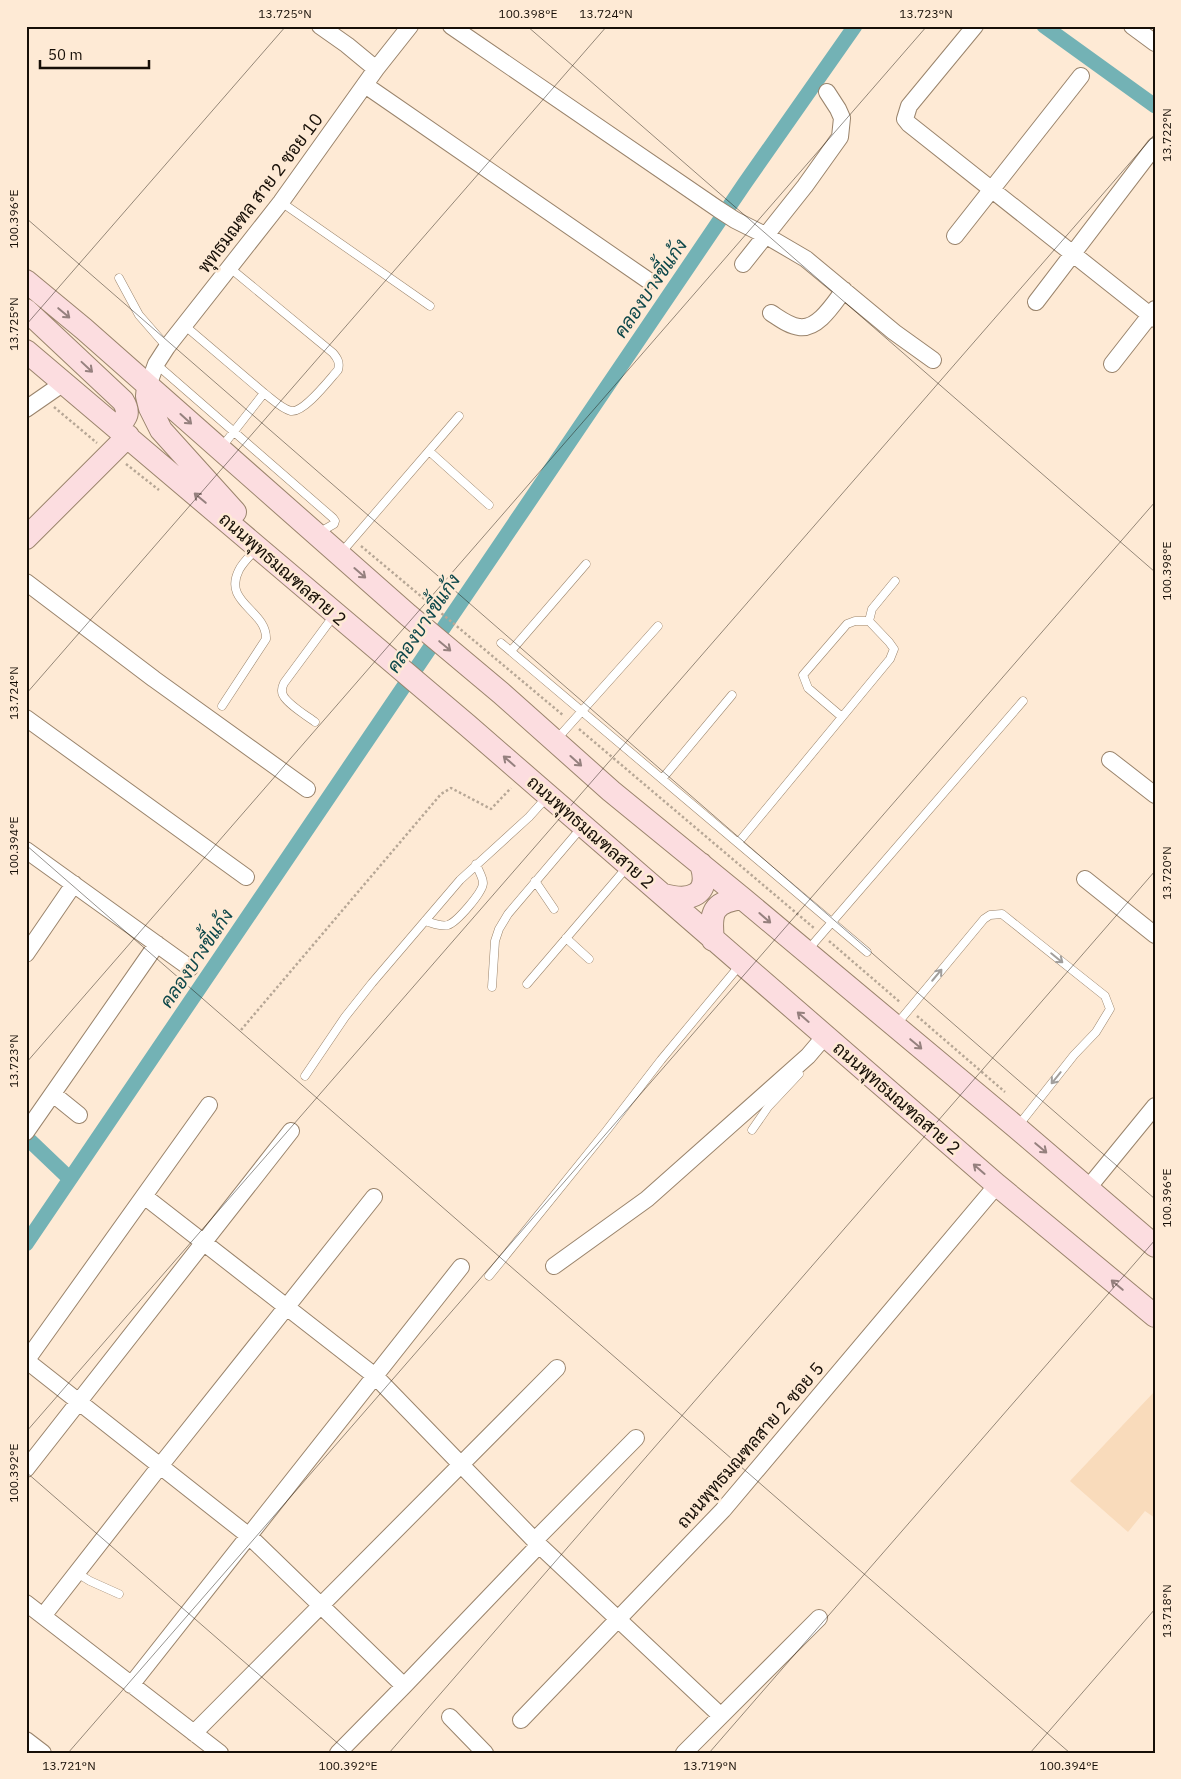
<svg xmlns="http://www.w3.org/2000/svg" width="1181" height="1779" viewBox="0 0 1181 1779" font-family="'IBM Plex Sans',Sarabun,sans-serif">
	<rect width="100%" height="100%" fill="#feead5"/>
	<path fill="#f9dbbb" d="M1155,1391V1518L1145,1511L1128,1532L1070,1481Z"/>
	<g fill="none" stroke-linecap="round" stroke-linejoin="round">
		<path stroke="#73b2b5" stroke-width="15" d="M1044,26L1155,106
			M26,1137L70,1179
			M26,1244L745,183L855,26"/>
		<defs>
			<path id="lane" d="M281,202L430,306
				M119,278L139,315L167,347
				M184,325L264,393
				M156,364L333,518L335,521L334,524L320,532
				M221,448L264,393C272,399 282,409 291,411C304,413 329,380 338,370C340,363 338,359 333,353L230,268
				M429,451L489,505
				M341,553L459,416
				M501,643L867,952
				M511,651L586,564
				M222,706L266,639C267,610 222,603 239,570C243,562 251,555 257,548
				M842,717L808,688L803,675L847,624L855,621H869
				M315,722C307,716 287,704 283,695C281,691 282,687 284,683L335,614
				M556,740L658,626
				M662,779L732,695
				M738,843L890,659L894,649L889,642L869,621L872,609L895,581
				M535,881L554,909
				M425,921C433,923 440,927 448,925C457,922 483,892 483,883C483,877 478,870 476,864
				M566,938L589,959
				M807,951L1023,701
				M527,984L628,866
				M492,987L495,941L499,929L508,914L582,827
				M896,1025L984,919L990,915L1002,914L1105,996L1110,1009L1096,1032L1074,1055L1018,1126
				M305,1076L345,1017L372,983L460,880L529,817L547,797
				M752,1130L768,1107L799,1074
				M489,1276L607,1130L661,1060L740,965
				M77,1573L90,1581L119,1594"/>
			<path id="street" d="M320,26L347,45L376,69
				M451,26L718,209L735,220L765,235L806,259L894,332L933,360
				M975,26L909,106L905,119L909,124L1155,319
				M1132,26L1155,43
				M365,85L649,281
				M955,236L1081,76
				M743,264L805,186L840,137L842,118L838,109L827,92
				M1036,302L1155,146
				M771,313C779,318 789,326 799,327C818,330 834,303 844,290
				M1112,364L1155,309
				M148,386L156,364L167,347L281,202L376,69L410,26
				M26,409L65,382
				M26,582L154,679L307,789
				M26,718L246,877
				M1110,760L1155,795
				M26,850L190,968
				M1085,879L1155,935
				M26,954L74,884
				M53,1094L79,1115
				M26,1132L157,944
				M1088,1188L1155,1106
				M144,1196L375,1376L539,1545L720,1715
				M554,1266L647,1199L808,1056L825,1036
				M26,1361L209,1105
				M27,1361L249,1536L404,1686
				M26,1469L291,1131
				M535,1540L636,1438
				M26,1603L220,1753
				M43,1616L160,1466L374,1197
				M131,1685L461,1267
				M450,1717L485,1753
				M521,1720L723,1510L997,1185
				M194,1733L557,1368
				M26,1740L43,1753
				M338,1753L404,1686L539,1545
				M684,1753L819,1618"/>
			<path id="secondary" d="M26,281L84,329L408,615L501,693L611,791L742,898L1016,1127L1155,1246
				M26,310L123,401C130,413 127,417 118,427
				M26,351L467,725L997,1185L1155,1316
				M148,386L147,396L150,408L161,430L235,512
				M26,538L128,436
				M664,895C691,902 711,895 701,864
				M713,940C710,913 712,902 742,898"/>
		</defs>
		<use href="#lane" stroke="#9a846c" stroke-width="9"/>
		<use href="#street" stroke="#9a846c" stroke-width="18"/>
		<use href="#secondary" stroke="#9a846c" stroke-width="24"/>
		<path stroke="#b7a796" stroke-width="2.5" stroke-dasharray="2.5 2.5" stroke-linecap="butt" d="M54,407L97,443
			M126,464L159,490
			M361,546L564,716
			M579,729L814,928
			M829,941L901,1003
			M917,1016L1005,1092
			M241,1030L441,794L451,788L491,809L511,788"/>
		<use href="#lane" stroke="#fff" stroke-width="8"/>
		<use href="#street" stroke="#fff" stroke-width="16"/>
		<use href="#secondary" stroke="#fcdde0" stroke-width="22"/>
	</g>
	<defs><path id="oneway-shaft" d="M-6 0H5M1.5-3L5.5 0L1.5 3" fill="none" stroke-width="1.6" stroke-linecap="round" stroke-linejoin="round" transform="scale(1.25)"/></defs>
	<g stroke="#95807e">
		<use href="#oneway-shaft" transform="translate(64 313) rotate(40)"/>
		<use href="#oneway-shaft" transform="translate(87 367) rotate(43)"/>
		<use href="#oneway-shaft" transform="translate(186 419) rotate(42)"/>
		<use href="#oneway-shaft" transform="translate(200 498) rotate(-140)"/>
		<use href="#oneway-shaft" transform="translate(360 573) rotate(41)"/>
		<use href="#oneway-shaft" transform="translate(445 646) rotate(40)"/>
		<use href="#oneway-shaft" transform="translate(509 761) rotate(-139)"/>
		<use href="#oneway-shaft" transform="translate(576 761) rotate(42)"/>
		<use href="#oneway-shaft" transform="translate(765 918) rotate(41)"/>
		<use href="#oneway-shaft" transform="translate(803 1017) rotate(-139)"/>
		<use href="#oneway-shaft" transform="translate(916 1044) rotate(40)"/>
		<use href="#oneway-shaft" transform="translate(1041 1148) rotate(40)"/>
		<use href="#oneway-shaft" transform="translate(979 1169) rotate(-139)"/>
		<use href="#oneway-shaft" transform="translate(1117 1285) rotate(-140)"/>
	</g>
	<g stroke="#a29f9c">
		<use href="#oneway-shaft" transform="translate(1057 958) rotate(39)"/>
		<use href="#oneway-shaft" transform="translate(937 975) rotate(-50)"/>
		<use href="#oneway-shaft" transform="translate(1056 1078) rotate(129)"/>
	</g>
	<path fill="none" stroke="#170f07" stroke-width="1" stroke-opacity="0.45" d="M527,26L1155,572M26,218L1155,1199M26,325L286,26M26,694L607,26M26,845L1070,1753M26,1063L927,26M26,1432L1155,134M26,1472L349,1753M68,1753L1155,502M389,1753L1155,871M709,1753L1155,1240M1030,1753L1155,1609"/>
	<g text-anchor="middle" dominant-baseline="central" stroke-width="5" stroke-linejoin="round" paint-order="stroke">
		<g font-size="18" fill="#170f07" stroke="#feead5">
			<text transform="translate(260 193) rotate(-53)">พุทธมณฑล สาย 2 ซอย 10</text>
			<text transform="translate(283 569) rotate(41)">ถนนพุทธมณฑลสาย 2</text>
			<text transform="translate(591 832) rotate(41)">ถนนพุทธมณฑลสาย 2</text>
			<text transform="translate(897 1098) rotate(41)">ถนนพุทธมณฑลสาย 2</text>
			<text transform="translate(750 1445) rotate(-49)">ถนนพุทธมณฑลสาย 2 ซอย 5</text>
		</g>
		<g font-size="19" font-style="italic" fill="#0b4649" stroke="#feead5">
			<text transform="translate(650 288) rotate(-56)">คลองบางขี้แก้ง</text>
			<text transform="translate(423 623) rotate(-56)">คลองบางขี้แก้ง</text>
			<text transform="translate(196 958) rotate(-56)">คลองบางขี้แก้ง</text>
		</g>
	</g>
	<rect width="1181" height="1779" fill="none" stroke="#feead5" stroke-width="55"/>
	<path d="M40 60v8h109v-8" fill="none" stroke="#170f07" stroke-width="2.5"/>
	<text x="48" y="60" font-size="15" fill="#170f07" stroke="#feead5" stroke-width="4" paint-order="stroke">50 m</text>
	<rect x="28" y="28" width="1126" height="1724" fill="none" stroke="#170f07" stroke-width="2"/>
	<g font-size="12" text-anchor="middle" fill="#170f07">
		<text x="285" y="18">13.725°N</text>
		<text x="528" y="18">100.398°E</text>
		<text x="606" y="18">13.724°N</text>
		<text x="926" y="18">13.723°N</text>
		<text transform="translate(1167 135) rotate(-90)" y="4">13.722°N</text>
		<text transform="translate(14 219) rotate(-90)" y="4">100.396°E</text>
		<text transform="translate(14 324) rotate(-90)" y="4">13.725°N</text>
		<text transform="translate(1167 571) rotate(-90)" y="4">100.398°E</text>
		<text transform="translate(14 693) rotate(-90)" y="4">13.724°N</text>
		<text transform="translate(14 846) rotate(-90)" y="4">100.394°E</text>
		<text transform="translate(1167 873) rotate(-90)" y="4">13.720°N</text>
		<text transform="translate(14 1061) rotate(-90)" y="4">13.723°N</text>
		<text transform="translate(1167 1198) rotate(-90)" y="4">100.396°E</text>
		<text transform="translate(14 1473) rotate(-90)" y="4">100.392°E</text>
		<text transform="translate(1167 1611) rotate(-90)" y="4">13.718°N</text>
		<text x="69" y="1770">13.721°N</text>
		<text x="348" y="1770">100.392°E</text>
		<text x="710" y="1770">13.719°N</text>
		<text x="1069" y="1770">100.394°E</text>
	</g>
</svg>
